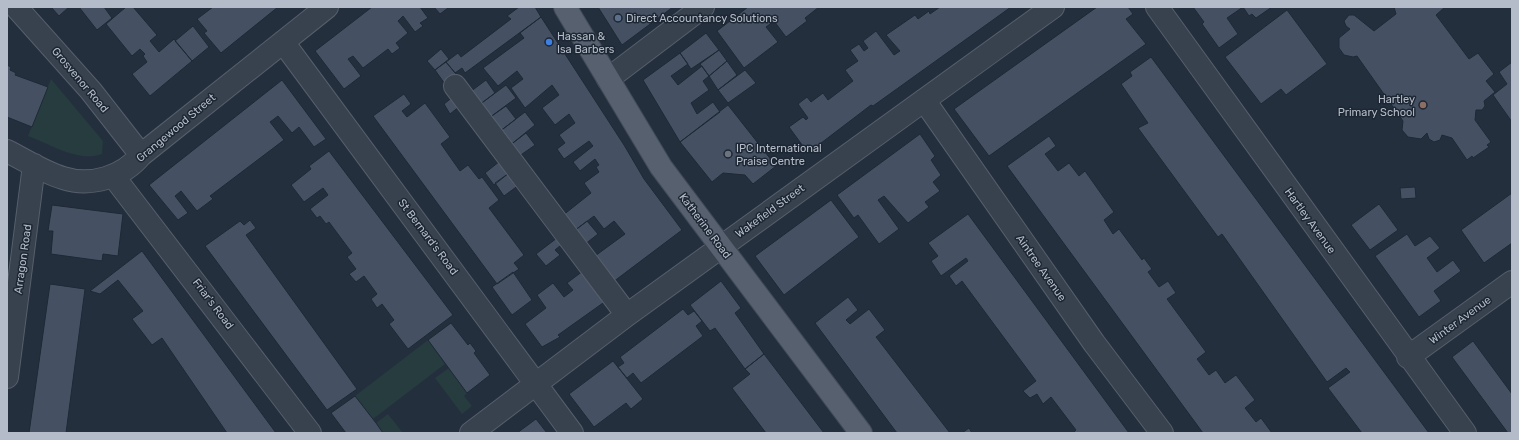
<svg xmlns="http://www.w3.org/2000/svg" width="1519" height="440" viewBox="0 0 1519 440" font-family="Rubik,sans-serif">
	<rect width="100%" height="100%" fill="#242f3e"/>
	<path fill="#263c3f" d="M51,79L103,141L102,154C79,163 50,144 28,136Z
		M428,340L445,364L373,419L355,396Z
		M449,368L467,393L464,396L472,406L462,414L435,378Z
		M388,414L403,433H383L376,423Z"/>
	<path fill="#455162" stroke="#1f2835" d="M51,7H69L59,16Z
		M79,7H104L112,18L97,30Z
		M126,7H133L157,35L150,41L159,52L174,39L192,61L150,96L132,74L147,62L143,56L145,54L140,49L132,56L106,24Z
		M213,7H278L221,53L204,33L207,31L197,19Z
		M372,7H420L428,18L420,23L423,26L415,32L403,16L398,21L408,33L396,43L400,48L392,54L388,49L363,68L353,56L348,59L361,76L344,89L315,51Z
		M434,7H447L448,8L440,14Z
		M519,7H535L541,17L465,73L462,68L455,73L446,62L458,53L461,57L511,19L507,16Z
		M598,7H673L622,45Z
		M748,7H819L805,18L807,21L786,37L774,21L766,27L778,42L744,68L717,31Z
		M940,7H1011L873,106L871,105L808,153L789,127L803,117L806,120L808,118L798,104L807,97L811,102L823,93L828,100L853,81L845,70L858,61L850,50L859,44L864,51L868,48L863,41L876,31L894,55L900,51L886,35L915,15L918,19L929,11L930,14Z
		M1097,7H1128L1133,14L1126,19L1146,44L989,156L954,109Z
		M1193,7H1243L1227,18L1238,34L1219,48L1202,24L1204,22Z
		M1243,7H1272L1256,18L1252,14L1249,16Z
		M1394,7H1445L1436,15L1469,59L1478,53L1494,74L1486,81L1495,92L1484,101L1485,106L1482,110H1476L1475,120L1491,142L1487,145L1489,147L1473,158L1472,156L1467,160L1452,138L1442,135L1440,140L1434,142L1429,139L1427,133L1421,139L1408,137L1402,130L1403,121L1357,56L1353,57L1344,55L1339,48V38L1350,29L1346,26L1344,21L1349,15H1354L1374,31L1396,14Z
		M1287,10L1327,64L1286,95L1281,89L1261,104L1225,57Z
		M541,17L624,145L644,179L682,230L613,282L595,256L625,234L614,221L604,229L594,216L574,231L562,216L591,193L584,183L599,172L596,167L599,165L595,159L580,171L573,162L593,146L589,141L564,159L557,149L565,143L559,135L575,123L569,114L555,125L542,108L559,95L552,85L525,108L511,88L523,79L517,71L498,86L483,68L524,38L520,33Z
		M193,26L209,47L192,61L175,41Z
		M706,33L719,50L691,69L680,53Z
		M441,49L449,59L435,70L427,61Z
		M719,50L727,61L709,76L700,64Z
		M680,53L688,64L671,76L678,85L702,66L709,76L703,81L709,90L691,103L697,114L713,102L720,112L680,142L643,80Z
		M1151,57L1429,433H1362L1328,388L1350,372L1346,368L1327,382L1222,234L1218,237L1138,128L1148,123L1121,84L1132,76L1130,72Z
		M727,61L737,75L718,90L709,76Z
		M446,62L457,75L445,84L435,70Z
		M1512,62V122L1493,95L1507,84L1499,72Z
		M7,65L11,67L10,70L16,73L15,75L48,87L32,127L7,117Z
		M745,70L756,83L728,103L718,90Z
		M282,80L326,139L314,147L299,127L292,133L278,116L270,122L284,140L210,196L213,199L197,211L181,191L175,196L188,213L178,220L149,185Z
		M486,80L495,93L479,105L470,92Z
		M506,85L516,98L489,118L479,105Z
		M404,94L411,104L402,111L407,117L425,103L450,137L441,144L460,171L468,165L479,179L482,177L499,200L489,208L524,255L514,263L519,269L497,284L373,116Z
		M454,96L460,106L450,114L444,104Z
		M728,105L776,166L753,184L745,175L723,173L712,182L680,142Z
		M506,106L516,119L499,132L489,118Z
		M525,112L535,125L509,146L499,132Z
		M526,133L535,145L518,157L509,146Z
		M920,134L935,156L931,160L941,175L933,182L940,191L925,202L929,207L908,223L884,196L878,200L899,229L879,244L858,215L854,218L837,195Z
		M1049,136L1056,146L1045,154L1058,171L1069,163L1079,176L1085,171L1114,212L1104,220L1113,234L1119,229L1142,260L1144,258L1152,269L1148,272L1159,287L1168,281L1176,293L1167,299L1206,352L1197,359L1209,375L1216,370L1225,383L1236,375L1255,400L1245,408L1256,422L1261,418L1272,433H1203L1007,166Z
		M329,151L453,315L408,349L389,324L394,320L382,304L377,308L371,299L377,294L364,276L356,282L349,274L356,269L347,257L352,253L329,222L326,224L320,216L317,218L310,209L328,195L323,188L304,202L291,185L311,169L309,166Z
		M500,161L509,173L494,185L485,173Z
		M509,173L519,185L504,196L495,183Z
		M1415,187L1416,198L1401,199L1400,188Z
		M1512,193V243L1484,263L1461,230Z
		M831,200L859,237L784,295L755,256Z
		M1379,204L1398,230L1370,250L1351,225Z
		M52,205L123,214L118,256L103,254L102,261L51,254L53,231H48Z
		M968,214L1129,433H1073L1076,430L1051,397L1043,404L1037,394L1030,398L1023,391L1036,381L962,281L956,286L949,276L968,261L966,258L941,276L931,261L938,256L928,243Z
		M250,220L256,228L246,235L357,389L327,410L205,246L240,221L244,225Z
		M587,221L598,234L584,245L574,231Z
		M1407,234L1415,246L1430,236L1440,248L1427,258L1437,272L1453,260L1461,271L1434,291L1441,301L1419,317L1375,256Z
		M557,238L567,240L555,250L560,255L546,266L536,254Z
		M142,251L276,433H227L162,338L152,345L132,319L143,311L118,280L100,294L90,291Z
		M587,268L610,298L558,335L560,337L542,347L525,324L546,308L537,295L553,283L564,297L573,290L567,283Z
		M513,272L532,300L512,315L492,287Z
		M721,281L741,308L735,313L764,354L745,369L715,328L710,331L690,305Z
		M50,284L85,289L66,433H29Z
		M848,297L858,310L846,320L850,324L869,309L885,330L876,337L950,433H897L815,323Z
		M683,309L688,315L694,311L702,321L696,326L703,336L641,383L633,373L627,378L618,367L624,363L620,357Z
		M451,323L468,345L470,343L476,351L474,353L490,375L467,393L428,340Z
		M1473,341L1512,394V433H1508L1452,357Z
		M764,354L824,433H766L732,388L750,374L745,369Z
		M613,361L643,399L631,409L626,403L594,427L569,394Z
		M355,396L376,423L383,433H346L331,413Z
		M536,419L547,433H517Z
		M969,428L972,433H962Z"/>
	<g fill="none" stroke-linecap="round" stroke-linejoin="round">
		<defs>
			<path id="minor" d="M16,7L91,91L141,155
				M1157,7L1465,433
				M283,42L572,433
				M608,79L703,7
				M455,86L627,315
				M924,100L1094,343L1162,433
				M7,151C25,160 43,172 63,178C91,187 123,177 141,155L327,7
				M114,177L310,433
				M1408,357L1512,282
				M7,377L34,165
				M471,433L627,315L1053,7"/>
			<path id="major" d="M565,7L661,167L861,433"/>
		</defs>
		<use href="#minor" stroke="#565f6c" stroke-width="24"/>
		<use href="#major" stroke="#414a57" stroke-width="24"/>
		<use href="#minor" stroke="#38414e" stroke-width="22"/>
		<use href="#major" stroke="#56606e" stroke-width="22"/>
	</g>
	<circle fill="#5c6f8a" stroke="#1d2633" stroke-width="1.5" cx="618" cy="18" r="4"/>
	<circle fill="#3f7fe0" stroke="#1d2633" stroke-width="1.5" cx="549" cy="42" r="4"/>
	<circle fill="#8d6e63" stroke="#1d2633" stroke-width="1.5" cx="1423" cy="105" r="4"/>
	<circle fill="#6b7280" stroke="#1d2633" stroke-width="1.5" cx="728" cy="154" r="4"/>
	<g text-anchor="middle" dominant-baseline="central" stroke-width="3" stroke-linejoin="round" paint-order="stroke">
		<g font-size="11" fill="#b4bcc9" stroke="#1d2633" text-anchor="start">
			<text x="626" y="18">Direct Accountancy Solutions</text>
			<text x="557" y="36">Hassan &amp;<tspan x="557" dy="13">Isa Barbers</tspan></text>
			<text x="1415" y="99" text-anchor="end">Hartley<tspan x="1415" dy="13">Primary School</tspan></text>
			<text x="736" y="148">IPC International<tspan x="736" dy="13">Praise Centre</tspan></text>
		</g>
		<g font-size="11" fill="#b4bcc9" stroke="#1d2633">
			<text transform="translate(80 80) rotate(50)">Grosvenor Road</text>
			<text transform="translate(176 128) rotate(-40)">Grangewood Street</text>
			<text transform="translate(770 211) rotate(-36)">Wakefield Street</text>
			<text transform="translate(1310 221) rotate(54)">Hartley Avenue</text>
			<text transform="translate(705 226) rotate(53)">Katherine Road</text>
			<text transform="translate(428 237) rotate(53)">St Bernard's Road</text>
			<text transform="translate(23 259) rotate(-82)">Arragon Road</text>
			<text transform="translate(1041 268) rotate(55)">Aintree Avenue</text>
			<text transform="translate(213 304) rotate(53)">Friar's Road</text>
			<text transform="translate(1460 320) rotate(-36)">Winter Avenue</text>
		</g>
	</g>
	<rect width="1519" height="440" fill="none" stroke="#b4bcc9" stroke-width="16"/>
</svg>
